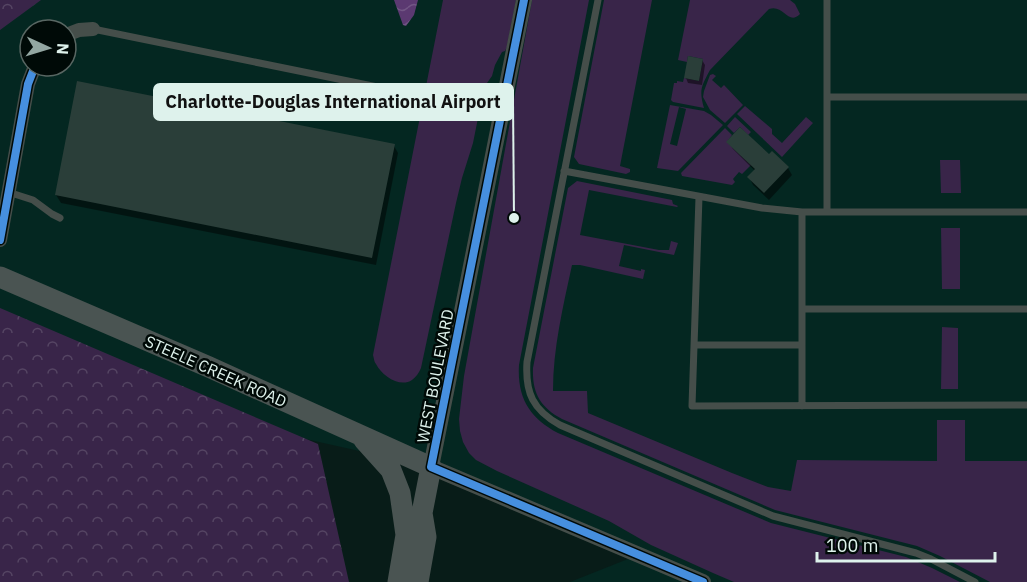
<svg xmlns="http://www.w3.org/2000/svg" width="1027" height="582" viewBox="0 0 1027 582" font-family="'IBM Plex Sans',sans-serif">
	<defs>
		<pattern id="forest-crowns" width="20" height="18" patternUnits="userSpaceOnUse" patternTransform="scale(1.5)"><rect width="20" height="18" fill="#392549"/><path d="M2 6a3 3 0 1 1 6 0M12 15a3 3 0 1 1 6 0" fill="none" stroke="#554563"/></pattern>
		<pattern id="water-waves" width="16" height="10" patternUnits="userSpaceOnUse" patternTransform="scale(1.5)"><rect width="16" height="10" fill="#5b3971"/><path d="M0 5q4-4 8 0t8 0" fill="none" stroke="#725685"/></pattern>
	</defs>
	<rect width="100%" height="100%" fill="#081c18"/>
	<path fill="#042721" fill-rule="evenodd" d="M0,0H1027V582H570L638,555L431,467L0,371ZM30,30H66V66H30Z"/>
	<path fill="#392549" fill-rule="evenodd" d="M443,0H516L507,47L505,51L502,52L495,65L492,76L487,83L483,93L473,143L462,178L456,203L421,368C419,373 416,377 412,380C400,388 382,376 376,364C374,362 374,358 373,355Z
		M532,0H589L519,365C517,398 530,418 558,433L771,523L906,557L932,568L960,582H734L713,573L651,545L609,521L497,471L476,460L469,453L463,442L460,431L459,419L464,376Z
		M604,0H652L620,166L630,169V172L626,174L579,164L574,157Z
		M690,0H790L795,4L800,14C788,26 784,4 769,9L710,70C701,87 699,90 704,108L673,102L671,100L674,83H677V81L683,82L684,78L699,81L703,59L688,56L687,62L678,60Z
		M713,74L716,76L712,80L721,88L724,85L743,105L725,123L710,110L703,97L704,91L710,75Z
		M670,105L704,111L711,115L723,125L678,171L657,168ZM679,107L686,109L677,146L670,144Z
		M745,106L772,129V134L782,143L806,117L813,123L782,157L737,114Z
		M735,117L751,132L748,135L740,127L734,133L727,126Z
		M725,128L732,135L727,142L751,165L742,174L739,172L733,179L735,182L732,185L682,176L681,173Z
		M940,160H960L961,193H941Z
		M577,181L672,200L673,204L678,206L677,207L589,190L580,235L659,250H669L671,241L678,243L674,255L624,245L619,266L641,271V269L645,270L643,279L580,265H572C563,307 553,348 553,391H587L588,413L732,473L768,487L791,491L797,460L937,461V420H965V461H1027V582H990L940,556L917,546L775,510L562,419C540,407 532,393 533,368L568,188Z
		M941,228H960V289H942Z
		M942,327L958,328V389H941Z"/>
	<path fill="url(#forest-crowns)" d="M0,0H41L0,30Z
		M0,308L318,444L349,582H0Z"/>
	<path fill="url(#water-waves)" d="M394,0H418L414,15L406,26L403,25Z"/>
	<path fill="#0007" d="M702,60L705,65L702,85L688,83L686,78Z
		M728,142L769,156L788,168L792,175L769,200L753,185L749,177L755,171L733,149Z
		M394,146L398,153L376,265L61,203L56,195Z"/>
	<path fill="#2a3e39" d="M688,56L703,59L699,81L684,78Z
		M77,81L395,144L372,258L55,195Z
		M740,127L769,154L772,151L789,167L764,193L747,177L755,169L726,142Z"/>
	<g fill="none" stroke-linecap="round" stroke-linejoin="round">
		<path stroke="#454e4a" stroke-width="7" d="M598,0L527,362C525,393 533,410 560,425L773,516L916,553L931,559L975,582
			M93,29L397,91
			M827,97H1027
			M564,171L762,208L802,212
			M8,192L33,200L52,214L60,218
			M699,197L692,406L1027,405
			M827,212V0
			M802,309H1027
			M694,345H802
			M802,406V212H1027"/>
		<path stroke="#454e4a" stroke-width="14" d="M66,35L79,30L93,29
			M0,240L28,84L35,66"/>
		<path stroke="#454e4a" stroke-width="16" d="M524,0L431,467L703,582"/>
		<path stroke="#4a5452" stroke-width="21" d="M0,277L209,367L431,467L422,513L426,537L418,582
			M364,440L391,470L400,493L406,535
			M398,582L406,535L413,526"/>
		<defs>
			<path id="cycleway" d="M524,0L431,467L703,582
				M0,240L28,84L35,66"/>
		</defs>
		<use href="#cycleway" stroke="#000a07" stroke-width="11"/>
		<use href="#cycleway" stroke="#468fdf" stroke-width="8"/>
	</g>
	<g text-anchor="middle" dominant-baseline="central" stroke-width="5" stroke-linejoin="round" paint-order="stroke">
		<g font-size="16" fill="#def2ec" stroke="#000a07">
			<text transform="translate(216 371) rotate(24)">STEELE CREEK ROAD</text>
			<text transform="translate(435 376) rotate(-79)">WEST BOULEVARD</text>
		</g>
	</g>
	<path fill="none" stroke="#def2ec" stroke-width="2" d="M514 218L513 102"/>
	<circle fill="#def2ec" stroke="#000a07" stroke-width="2" cx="514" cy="218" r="6"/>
	<rect fill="#def2ec" stroke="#def2ec" stroke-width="2" x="154" y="84" width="359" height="36" rx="6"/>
	<g font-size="18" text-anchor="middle" font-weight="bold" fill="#111">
		<text x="333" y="108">Charlotte-Douglas International Airport</text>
	</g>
	<g transform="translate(48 48) rotate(94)"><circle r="28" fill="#000a07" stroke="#596763" stroke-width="1.5"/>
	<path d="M0-4.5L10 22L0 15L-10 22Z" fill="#93a7a2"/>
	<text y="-9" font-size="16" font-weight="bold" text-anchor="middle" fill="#def2ec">N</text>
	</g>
	<path d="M817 552v9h178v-9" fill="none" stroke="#def2ec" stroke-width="3"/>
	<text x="826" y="552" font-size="18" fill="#def2ec" stroke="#000a07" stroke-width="4.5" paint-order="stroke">100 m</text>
</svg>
